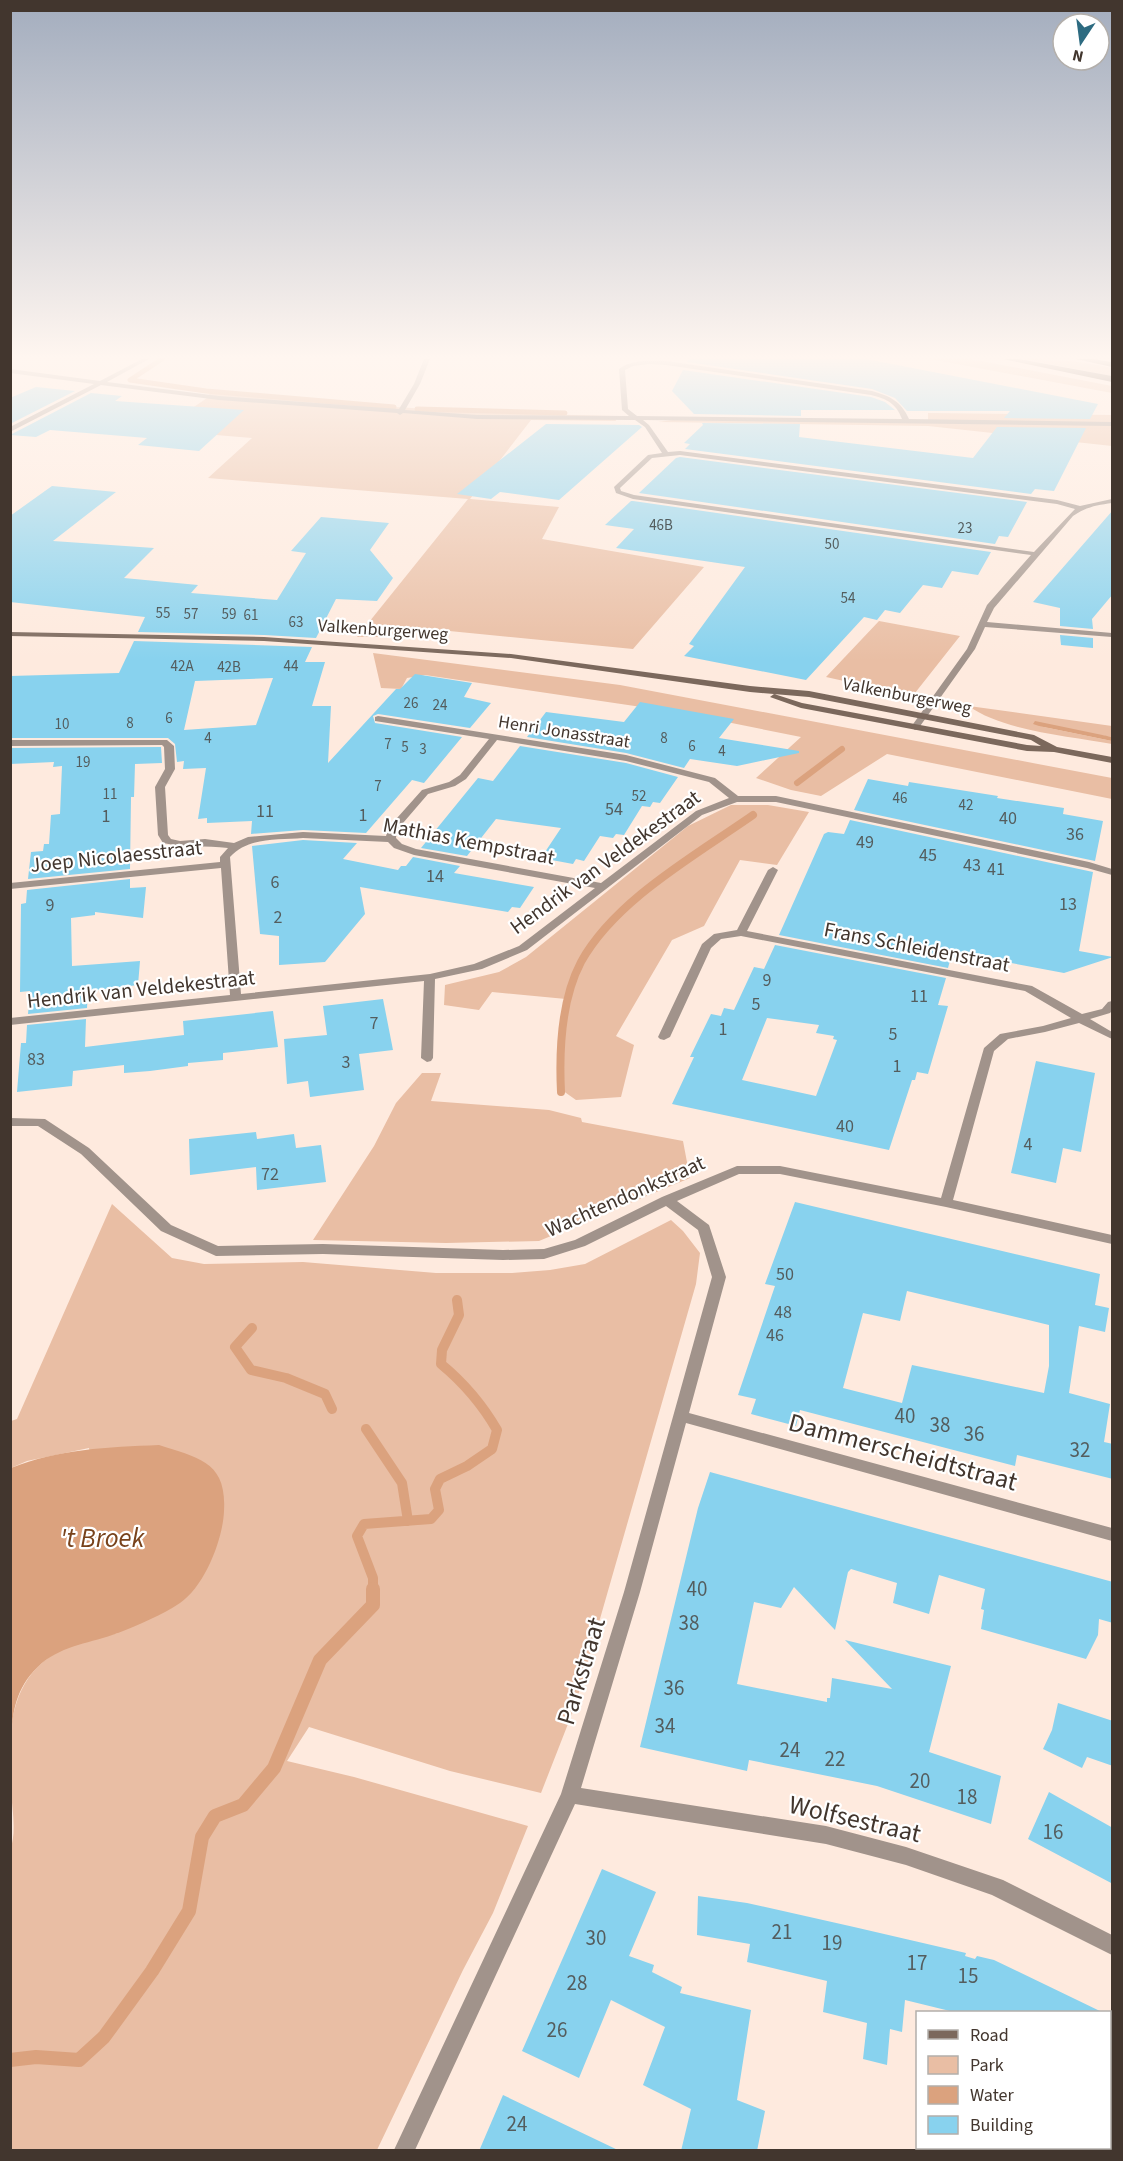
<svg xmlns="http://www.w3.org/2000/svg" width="1123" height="2161" viewBox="0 0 1123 2161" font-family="'Source Sans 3',sans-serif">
	<rect width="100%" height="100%" fill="#feeade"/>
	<path fill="#e9bea4" d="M930,359H971L1112,386V393Z
		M1023,359C1056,359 1080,361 1112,368V376Z
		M210,393C345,405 480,414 615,416L616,421L531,420L470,499L559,507L542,539L704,567L633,649L419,628L383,637H357L468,499L208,478L252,438L47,421L185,413L207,398Z
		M928,413L1112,415V446L928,426L658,422L672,420L928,422Z
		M879,621L960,636L915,693L907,695L826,677Z
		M373,653L620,685L1112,778V799L887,754L821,796L791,790L756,778L801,737L682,713L425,675L407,678L401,689L381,688Z
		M969,706L1112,726V737L1039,726L1112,741V744C1071,736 1002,731 969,706Z
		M731,805H768L809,812L777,865L740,860L704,926L672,940L616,1036L634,1045L621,1097L576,1100L559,1088V1052L566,999L492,992L479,1010L444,1005L445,985L499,972L526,957L688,826Z
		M422,1073H441L431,1101L549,1110L581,1118L582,1122L683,1141L690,1178L539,1241L446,1243L313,1240L374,1146L396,1103Z
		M112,1204L172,1258L204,1264L303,1262L436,1273H512L550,1270L585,1264L671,1220L683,1231L700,1253L696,1284L575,1706L541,1793L450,1771L309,1727L287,1761L354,1777L528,1826L493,1913L463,1970L377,2150H11L10,1850C17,1833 12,1808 11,1791C8,1738 6,1682 57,1652C74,1642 99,1638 118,1633L89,1448L27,1461L11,1468V1421L17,1419Z"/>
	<path fill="#dba27e" d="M1035,721L1112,737V741L1039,726L1033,724Z
		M159,1445C198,1458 227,1461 224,1511C223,1539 205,1586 180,1603C162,1615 138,1625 118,1633C91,1643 64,1645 42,1663C18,1684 13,1706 11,1736V1468C58,1449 108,1447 159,1445Z"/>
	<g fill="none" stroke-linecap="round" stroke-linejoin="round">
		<path stroke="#dba27e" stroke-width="5" d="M162,359L130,380L206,391L394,407
			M417,409L565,413"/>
		<path stroke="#dba27e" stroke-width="6" d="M797,783L842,749"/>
		<path stroke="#dba27e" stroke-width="8" d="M561,1092C559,1051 561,1000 581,962C615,900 696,855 753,815"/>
		<path stroke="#dba27e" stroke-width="10" d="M252,1328L235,1347L251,1370L286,1378L325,1394L332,1409
			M366,1429L402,1483L408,1521
			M373,1590V1578L357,1536L364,1524L431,1519L439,1510L435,1489L440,1479L467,1466L492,1449L497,1430C482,1404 464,1383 441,1364L442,1350L459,1315L457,1300"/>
		<path stroke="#dba27e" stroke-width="14" d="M10,2060L36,2057L79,2060L104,2037L152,1971L189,1911L202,1837L215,1816L243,1805L274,1768L320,1660L373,1605V1589"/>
	</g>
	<path fill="#88d2ee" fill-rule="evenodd" d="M689,359H866L1098,404L1090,419L1004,418L1010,411H907L895,398L872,389L687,362Z
		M683,370L871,397L885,402L895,410H801V416L694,414L672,391Z
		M36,387L75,391L10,424V398Z
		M91,393L122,396L115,401L244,410L199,451L138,445L147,438L50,430L36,437L10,435Z
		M702,423L800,424L799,437L973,458L997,427L1086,428L1054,491L1035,489L1031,494L685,449L690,444L684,443L703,425Z
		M546,424L639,425L642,427L559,500L500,492L491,499L457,494Z
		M680,457L1027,502L1008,537L999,536L995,544L639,493L676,458Z
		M52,486L116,492L53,541L154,548L124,578L198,585L191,593L277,600L306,553L291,551L321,517L389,523L370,550L393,578L377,601L336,599L316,638L264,635L138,632L145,617L10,602V516Z
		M631,501H633L991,552L978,575L952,571L942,588L923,585L900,613L885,610L877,620L864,617L806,680L684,656L694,646L689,644L745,567L616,548L634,529L605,525Z
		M1113,510V594L1092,619L1093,629L1060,626V608L1033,602Z
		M1060,635L1093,638V648L1061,645Z
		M134,641L312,647L305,662H325L312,706H331L328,763L396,689H400L415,674L472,683L464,697L491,703L470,728L378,714L373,716L375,723L462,737L424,783L412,780L366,833L303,830L251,834L252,821L207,823V818L198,819L206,768L183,769L184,761L177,762L175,744L168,738H10V676L119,673ZM273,678L256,725L184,730L195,681Z
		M640,702L734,719L719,738L799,751V753L737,766L690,759L684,768L626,753L527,737L546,712L624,722Z
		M520,746L626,763L678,777L660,803L653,802L650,807L642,806L624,835L616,834L613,838L600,836L584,861L576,859L573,864L541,858L561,828L496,819L467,856L421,848L478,778L493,781Z
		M161,747L162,763L135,764L134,797H131L130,869L28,879L31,852L43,851L44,844H49L51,815L60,814L62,766L53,767L54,762L10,764V748Z
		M868,779L908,786L909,782L998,796L997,798L1064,808L1063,814L1103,821L1095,861L854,810Z
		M850,820L1093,872L1079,951L1113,957L1064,973L963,954L961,959L951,957L948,968L779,935L824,834L828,832L844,834Z
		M303,840L357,843L343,859L398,870L401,866H406L413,857L460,866L454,873L534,887L520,908L512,907L508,912L360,887L365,914L325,962L279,965V936L260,934L252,846Z
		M130,879V888L146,887L143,918L95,912V915L71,918L72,966L140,961L138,985L88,991L87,1008L28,1014L30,991L20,992L21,904L26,903L27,890Z
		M775,945L946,978L938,1005L948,1006L928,1074L917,1072L915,1080H912L889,1150L672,1104L694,1057H690L711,1014L721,1016L724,1008L734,1010L754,967L764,969ZM767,1018L819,1025L816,1033L834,1036L833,1039L837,1040L816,1096L742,1080Z
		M383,999L393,1050L359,1054L364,1090L310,1097L308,1081L287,1084L284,1039L327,1035L323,1006Z
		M273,1011L278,1047L223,1053V1060L188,1063V1066L150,1071L124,1073V1065L73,1071L72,1086L17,1092L21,1043H26L27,1025L86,1019L85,1047L184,1035L183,1021Z
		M1036,1061L1095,1073L1081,1152L1063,1148L1056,1183L1011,1173Z
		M256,1132L257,1139L294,1134L296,1148L321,1145L326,1182L257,1190L256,1167L190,1175L189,1139Z
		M795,1202L1100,1274L1095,1305L1109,1308L1105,1332L1079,1326L1069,1393L1110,1404L1104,1442L1113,1444V1479L1017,1455L1015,1466L800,1410L796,1426L751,1414L756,1399L738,1395L775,1286L765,1284ZM907,1291L1049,1325V1366L1044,1393L912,1365L902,1403L843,1388L863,1313L900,1321Z
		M710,1472L1113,1582V1623L1099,1619L1098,1635L1086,1659L981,1629L984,1610L981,1609L985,1589L939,1575L929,1614L893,1603L897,1583L851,1569L848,1572L835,1630L794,1587L781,1608L754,1602L737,1684L827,1702V1698H830L832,1678L892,1689L845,1640L951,1666L929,1752L1001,1776L991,1824L877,1786L749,1760L747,1771L640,1747L698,1508Z
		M1058,1703L1113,1721V1766L1087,1757L1082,1768L1043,1749L1052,1730Z
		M1049,1792L1113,1828V1884L1028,1839Z
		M602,1869L656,1892L629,1956L654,1965L652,1972L682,1987L680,1993L751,2010L737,2100L765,2111L757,2151H681L691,2109L643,2085L665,2027L611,2000L579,2078L522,2051Z
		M698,1896L747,1903L854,1927L966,1953L965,1956L975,1959L977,1956L994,1960L1104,2013H958L905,2000L902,2032L890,2029L887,2065L863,2059L867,2023L823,2012L827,1981L747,1962L750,1944L697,1935Z
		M503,2095L620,2151H479Z"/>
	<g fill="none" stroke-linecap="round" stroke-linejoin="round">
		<path fill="#a1938b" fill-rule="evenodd" d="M142,359H149L107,382L219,396L399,409L414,384L424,359H430L420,384L405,410L477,415L629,416L622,410L619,369C633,359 650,361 666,361L872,391C890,396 901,401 909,419L1112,422V426L643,420L649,425L668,452L680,451L1057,500L1080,506L1112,499V503C1097,505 1086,507 1073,516L994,608L987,622L1112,633V637L985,627L975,649L918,729L915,730L911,727L967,649L987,605L1031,555L633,499L616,493L614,487L648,455L662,453L645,427L635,420L477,419L403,413L400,415L397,413L219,400L101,385L10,432V427L94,384L10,373V369L100,381ZM649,364L666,365L871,395C887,399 896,403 902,419L637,416L628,409L625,370L633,366ZM680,455L1057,504L1075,509L1034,552L634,495L621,491L620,488L652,458Z
			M378,716L626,755L715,778L738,796H776L1089,862L1112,869V875L1087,868L776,802H737L702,815L527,950L482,969L435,979L433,1058L431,1061L427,1062L421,1058L424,981L10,1025V1018L230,995L221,868L10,889V883L220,862V857L228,848C206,845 185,848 163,843L158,835L155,787L165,769L164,747L162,745L10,746V740H167L174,746L175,769L165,787L168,835L171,839L180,841L205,839L234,843L248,837L303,832L386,836L389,827L422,790L449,782L460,775L489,739L375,721V717ZM497,740L626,761L709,782L729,798L696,811L601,883L416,849L402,844L396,838L397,830L428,794L455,786L466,779ZM303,838L388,842L394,848L414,855L595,888L519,946L474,964L430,974L241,994L230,857C248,837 277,840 303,838Z
			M773,867L778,870L747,931L1032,986L1082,1014L1102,1009L1108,1002L1112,1001V1011L1110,1013L1090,1019L1112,1032V1039L1079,1023L1045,1032L1008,1039L994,1051L953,1200L1112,1235V1244L946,1207L780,1174H739L677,1201L709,1225L726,1277L689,1413L1112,1528V1541L686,1423L640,1592L581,1788L826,1826L906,1847L1003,1880L1112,1935V1955L992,1895L906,1865L826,1844L575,1804L415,2150H394L561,1794L624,1592L712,1277L698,1230L666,1206L585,1246L544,1259L503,1260L323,1254L216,1256L161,1231L81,1154L38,1126H10V1118L45,1119L89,1148L171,1225L218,1246L323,1244L503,1250L544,1249L575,1240L662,1197L737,1166H780L941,1198L984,1048L1000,1034L1043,1026L1071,1018L1025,991L741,936L721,939L711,948L670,1037L664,1040L660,1039L658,1037L702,944L714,934L737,930L768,870Z"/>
		<path fill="#7b685c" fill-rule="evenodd" d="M10,632L264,637L511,654L750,686L809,691L1034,735L1057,747L1112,757V763L1054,752L1027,751L801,708L770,697L774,694L802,703L1027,745L1041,746L1031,740L809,697L750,692L511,658L264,641L10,636Z"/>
		<path fill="#493020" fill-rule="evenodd" d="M1003,359H1019L1112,376V382Z
			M1076,359H1092L1112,362V367Z"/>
	</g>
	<linearGradient id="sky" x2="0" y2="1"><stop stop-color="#a3adbe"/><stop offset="0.54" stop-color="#fff6f0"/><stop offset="1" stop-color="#fff6f0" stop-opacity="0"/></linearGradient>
	<rect width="1123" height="661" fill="url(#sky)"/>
	<g text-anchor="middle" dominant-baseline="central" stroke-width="4.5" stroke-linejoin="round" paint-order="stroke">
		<g font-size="15" fill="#545d5e">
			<text x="661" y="525">46B</text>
			<text x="965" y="528">23</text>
			<text x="832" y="544">50</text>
			<text x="848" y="598">54</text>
			<text x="163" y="613">55</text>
			<text x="191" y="614">57</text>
			<text x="229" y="614">59</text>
			<text x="251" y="615">61</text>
			<text x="296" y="622">63</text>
			<text x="182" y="666">42A</text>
			<text x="291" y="666">44</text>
			<text x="229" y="667">42B</text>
			<text x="411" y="703">26</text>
			<text x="440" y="705">24</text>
			<text x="169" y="718">6</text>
			<text x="130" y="723">8</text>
			<text x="62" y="724">10</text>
			<text x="208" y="738">4</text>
			<text x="664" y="738">8</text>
			<text x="388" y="744">7</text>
			<text x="692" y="746">6</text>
			<text x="405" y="747">5</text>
			<text x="423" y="749">3</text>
			<text x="722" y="751">4</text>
			<text x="83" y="762">19</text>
			<text x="378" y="786">7</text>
			<text x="110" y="794">11</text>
			<text x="639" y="796">52</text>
			<text x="900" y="798">46</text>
			<text x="966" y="805">42</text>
		</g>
		<g font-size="18" fill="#42362e" stroke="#fff">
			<text transform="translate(383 630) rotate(4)">Valkenburgerweg</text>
			<text transform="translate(907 696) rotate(11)">Valkenburgerweg</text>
			<text transform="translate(564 732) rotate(9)">Henri Jonasstraat</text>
		</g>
		<g font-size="18" fill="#545d5e">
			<text x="614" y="809">54</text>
			<text x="265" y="811">11</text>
			<text x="363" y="815">1</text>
			<text x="106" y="816">1</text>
			<text x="1008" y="818">40</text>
			<text x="1075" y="834">36</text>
			<text x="865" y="842">49</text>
			<text x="928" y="855">45</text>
			<text x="972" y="865">43</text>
			<text x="996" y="869">41</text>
			<text x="435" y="876">14</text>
			<text x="275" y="882">6</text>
			<text x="1068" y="904">13</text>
			<text x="50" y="905">9</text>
			<text x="278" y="917">2</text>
			<text x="767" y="980">9</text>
			<text x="919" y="996">11</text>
			<text x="756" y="1004">5</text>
			<text x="374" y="1023">7</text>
			<text x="723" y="1029">1</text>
			<text x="893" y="1034">5</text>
			<text x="36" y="1059">83</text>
			<text x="346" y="1062">3</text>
			<text x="897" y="1066">1</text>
			<text x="845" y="1126">40</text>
			<text x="1028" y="1144">4</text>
			<text x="270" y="1174">72</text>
			<text x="785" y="1274">50</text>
			<text x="783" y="1312">48</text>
			<text x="775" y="1335">46</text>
		</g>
		<g font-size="21" fill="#42362e" stroke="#fff">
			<text transform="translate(469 841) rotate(11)">Mathias Kempstraat</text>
			<text transform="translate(116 856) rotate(-6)">Joep Nicolaesstraat</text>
			<text transform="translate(605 862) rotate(-36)">Hendrik van Veldekestraat</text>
			<text transform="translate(917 947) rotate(11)">Frans Schleidenstraat</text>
			<text transform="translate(141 989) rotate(-6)">Hendrik van Veldekestraat</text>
			<text transform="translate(625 1196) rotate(-24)">Wachtendonkstraat</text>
		</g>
		<g font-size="21" fill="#545d5e">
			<text x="905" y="1416">40</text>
			<text x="940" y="1425">38</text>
			<text x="974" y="1434">36</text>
			<text x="1080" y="1450">32</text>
			<text x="697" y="1589">40</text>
			<text x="689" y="1623">38</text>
			<text x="674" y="1688">36</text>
			<text x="665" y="1726">34</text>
			<text x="790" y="1750">24</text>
			<text x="835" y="1759">22</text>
			<text x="920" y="1781">20</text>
			<text x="967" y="1797">18</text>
			<text x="1053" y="1832">16</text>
			<text x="782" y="1932">21</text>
			<text x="596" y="1938">30</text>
			<text x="832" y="1943">19</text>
			<text x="917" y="1963">17</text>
			<text x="968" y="1976">15</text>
			<text x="577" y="1983">28</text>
			<text x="557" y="2030">26</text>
			<text x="517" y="2124">24</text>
		</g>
		<g font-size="26" fill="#42362e" stroke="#fff">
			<text transform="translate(903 1452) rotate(15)">Dammerscheidtstraat</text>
			<text transform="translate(581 1671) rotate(-73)">Parkstraat</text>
			<text transform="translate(855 1819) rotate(13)">Wolfsestraat</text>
		</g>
		<g font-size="27" font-style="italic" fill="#78421b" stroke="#fff">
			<text x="102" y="1538">'t Broek</text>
		</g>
	</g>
	<rect width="1123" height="2161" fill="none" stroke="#42362e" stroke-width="24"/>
	<rect x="916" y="2011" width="195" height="138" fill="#ffffff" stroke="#b3afab" stroke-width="1.5"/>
	<rect x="928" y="2030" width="30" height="9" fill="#7b685c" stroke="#b3afab" stroke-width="1.5"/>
	<text x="970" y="2041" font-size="18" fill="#42362e">Road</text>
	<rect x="928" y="2056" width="30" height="18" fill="#e9bea4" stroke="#b3afab" stroke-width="1.5"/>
	<text x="970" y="2071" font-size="18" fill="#42362e">Park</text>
	<rect x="928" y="2086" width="30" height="18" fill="#dba27e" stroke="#b3afab" stroke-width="1.5"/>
	<text x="970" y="2101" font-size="18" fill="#42362e">Water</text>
	<rect x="928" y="2116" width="30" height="18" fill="#88d2ee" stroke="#b3afab" stroke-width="1.5"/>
	<text x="970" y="2131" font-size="18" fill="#42362e">Building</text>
	<g transform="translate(1081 42) rotate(193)"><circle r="28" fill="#ffffff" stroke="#b3afab" stroke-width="1.5"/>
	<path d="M0-4.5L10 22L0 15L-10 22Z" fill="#2d6b81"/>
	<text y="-9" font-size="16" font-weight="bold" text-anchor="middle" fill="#42362e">N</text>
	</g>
</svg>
